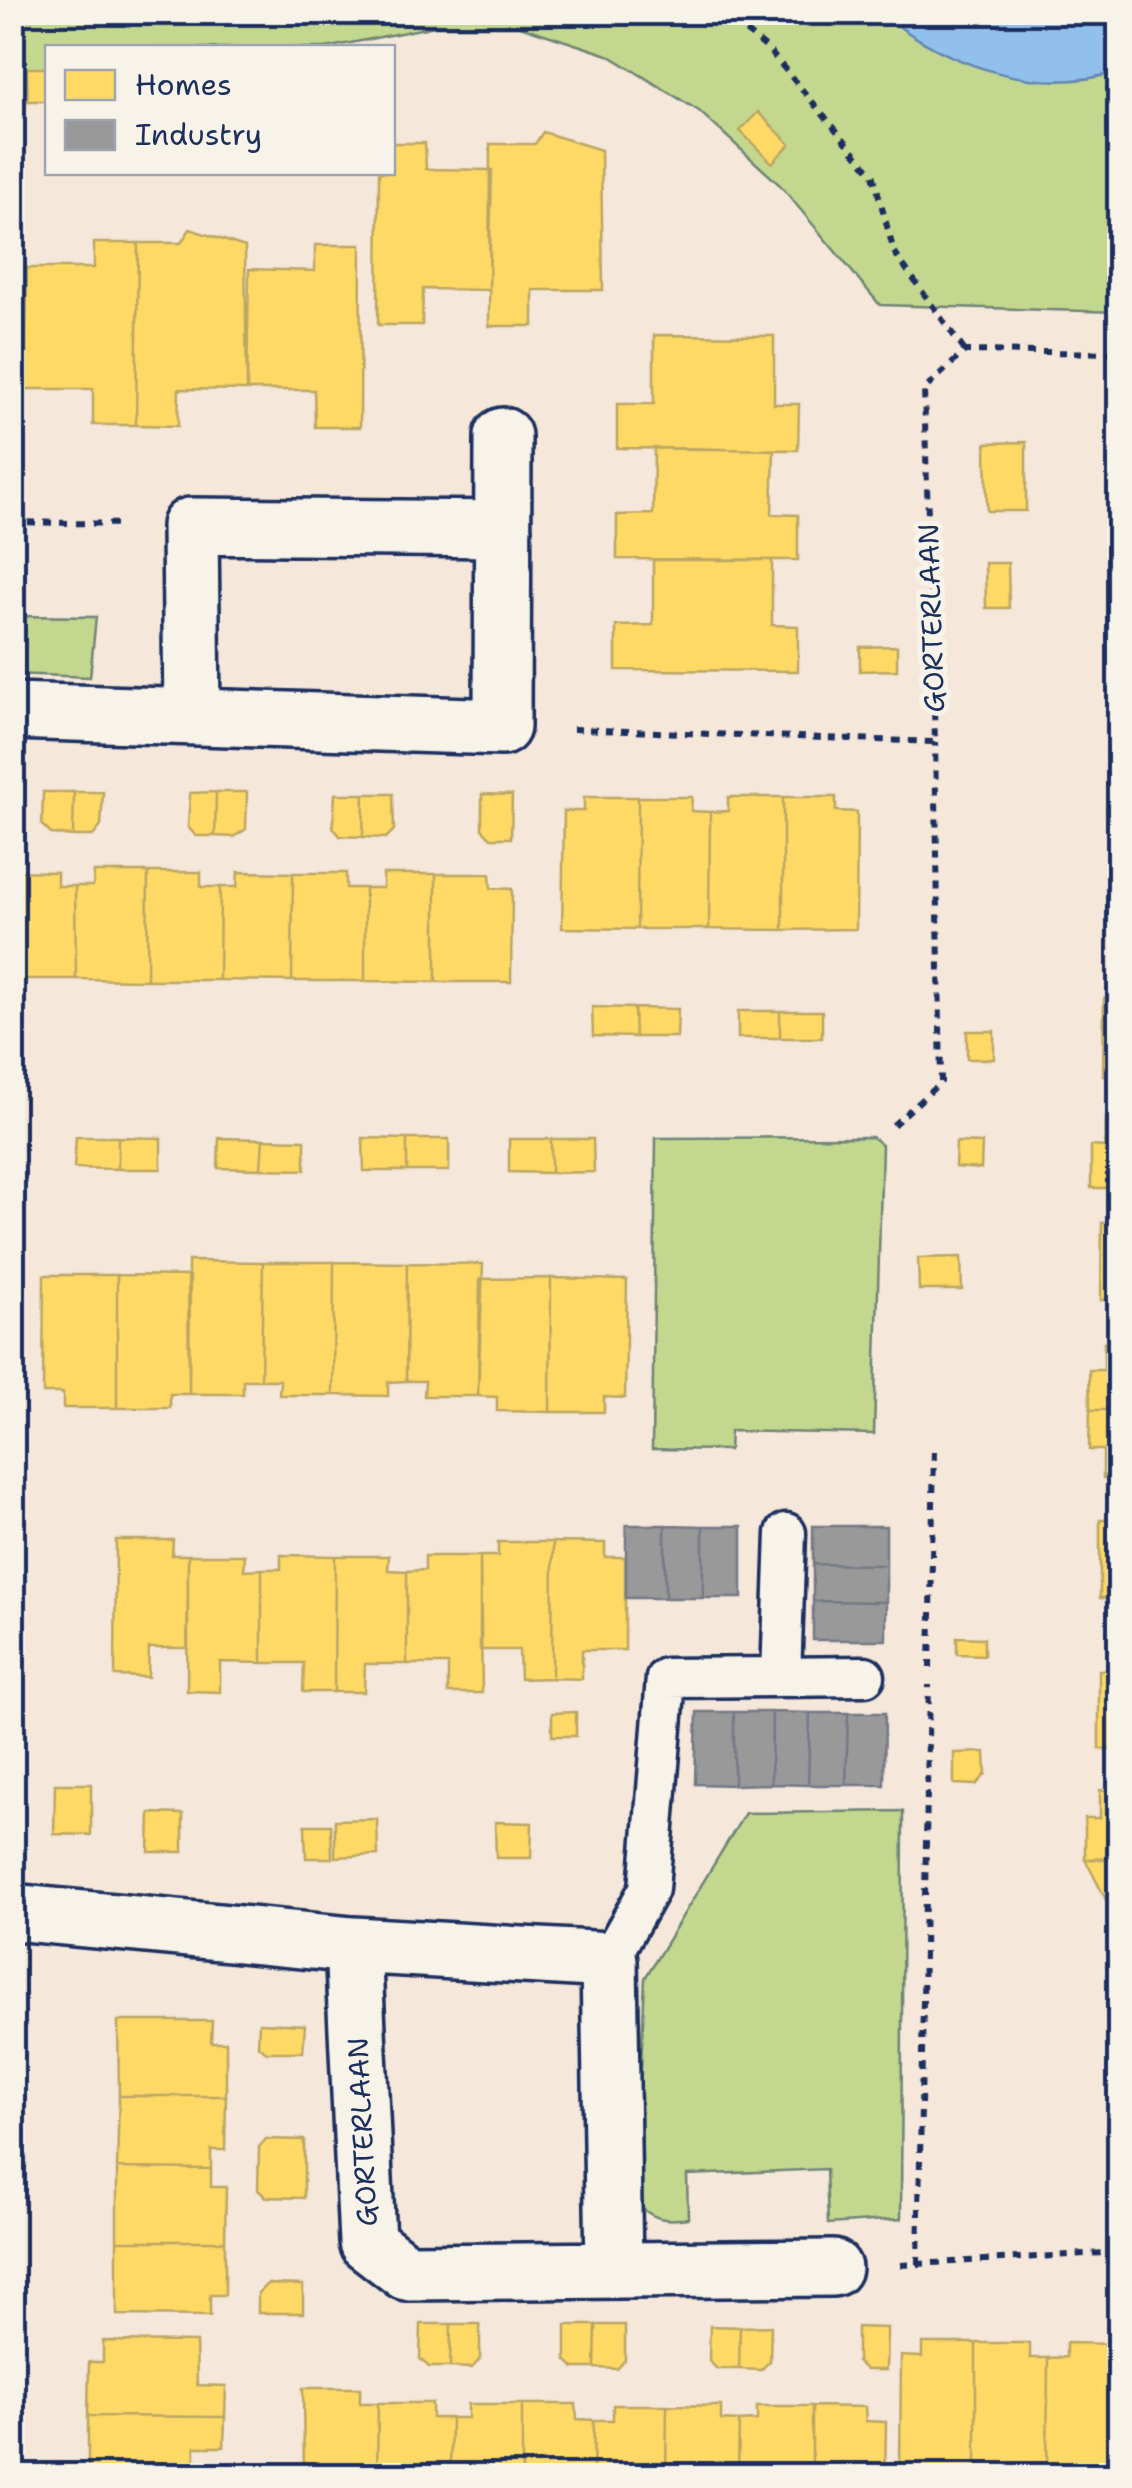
<svg xmlns="http://www.w3.org/2000/svg" width="1132" height="2488" viewBox="0 0 1132 2488" font-family="'Shantell Sans',sans-serif">
	<rect width="100%" height="100%" fill="#f5e7d9"/>
	<filter id="ink" filterUnits="userSpaceOnUse"><feTurbulence type="fractalNoise" baseFrequency=".01" numOctaves="2"/><feDisplacementMap in="SourceGraphic" scale="20" xChannelSelector="R" yChannelSelector="G"/><feConvolveMatrix kernelMatrix="1 2 1 2 8 2 1 2 1" color-interpolation-filters="sRGB"/></filter>
	<g filter="url(#ink)">
		<path fill="#c3d88e" stroke="#6f8476" stroke-width="2.5" d="M12,13H1119V312L880,305L780,185L699,111L608,55L520,26H435L326,48H48L47,81L13,79Z
			M13,616L96,617L90,677L13,674Z
			M872,1137L882,1145L874,1434L730,1431L729,1450L652,1449L656,1138Z
			M903,1811L901,2219L828,2224L826,2169L687,2175L688,2218C664,2222 651,2219 635,2201L645,1978L745,1813Z"/>
		<path fill="#92c0ec" stroke="#6286b3" stroke-width="2.5" d="M881,13H1119V71C1037,98 946,65 881,13Z"/>
		<path fill="#ffd966" stroke="#bba664" stroke-width="2.5" d="M27,68H48V101H28Z
			M758,112L790,144L772,163L740,131Z
			M543,132L601,150L603,290H533V326H489L490,144H535Z
			M392,143H425L426,169L492,170L489,290L423,289L422,325H378L379,172H392Z
			M190,229L245,247L247,390L179,389L178,426L136,425L138,243H181Z
			M94,243H138L136,425H93V389H25L27,268H94Z
			M315,245H361L360,427H315L314,390H247L249,269L315,271Z
			M12,268H27L25,389L12,388Z
			M654,335L774,336V404H799L798,450L617,448V404H654Z
			M1026,442V511H987L986,443Z
			M654,448L774,450L772,514L798,515V560L617,559V515L653,514Z
			M653,560H772V625L798,626V671L616,670V626L653,625Z
			M985,563H1008L1009,608H986Z
			M897,646V670L860,671V647Z
			M43,792H74L73,836L51,834L42,825Z
			M74,792H103L101,826L93,836H73Z
			M216,792L215,836H196L188,827L190,793Z
			M216,792H247L246,829L234,837L215,836Z
			M335,794H364L363,837L340,836L333,827Z
			M364,794H393L394,830L386,838L363,837Z
			M482,794L512,795L511,838H491L482,829Z
			M584,797H638L637,929L562,928L564,811H584Z
			M638,797H692L691,811L710,812L709,929H637Z
			M728,797H783V930L709,929L710,812L728,811Z
			M783,797H836V811L857,812L856,929L783,930Z
			M12,871L57,872V886H75L76,979H12Z
			M94,872H148L147,980L76,979L75,886H93Z
			M148,872H201V887H220L219,980H147Z
			M238,872L293,873L292,981L219,980L220,887H237Z
			M293,873H346V888H365V981H292Z
			M383,874H436V982L365,981V888H383Z
			M436,874H490L491,888L512,889L511,982H436Z
			M1104,998H1120V1077L1103,1076Z
			M592,1007L634,1008L635,1037L593,1036Z
			M634,1008L678,1009L677,1037H635Z
			M738,1011H780V1038H738Z
			M780,1011H822V1038H780Z
			M967,1031H994V1059H967Z
			M1106,1118H1120V1188H1091V1146L1105,1147Z
			M76,1137H118V1169L74,1168Z
			M118,1137L161,1138V1169H118Z
			M219,1138L263,1139L261,1169L218,1168Z
			M363,1138L407,1139V1171H364Z
			M263,1139L305,1140V1170L261,1169Z
			M407,1139H449V1171H407Z
			M509,1139H551V1173L509,1172Z
			M551,1139H593L594,1172L551,1173Z
			M956,1142L982,1143L981,1169L955,1167Z
			M1118,1188L1120,1300H1101L1102,1223L1117,1222Z
			M961,1257L962,1290H919L918,1258Z
			M188,1261L263,1262L261,1380H243V1394H189Z
			M263,1262H334L333,1395H279L280,1380H261Z
			M334,1262L407,1263L406,1381L388,1382V1396L333,1395Z
			M407,1263L483,1264L478,1396H424L425,1381H406Z
			M44,1275H117V1408H63V1393H43Z
			M117,1275L190,1276L189,1394H170V1408H117Z
			M551,1278L627,1280L625,1398L604,1397V1412H550Z
			M551,1278L550,1412L497,1411V1397L478,1396L480,1279Z
			M1104,1342H1120V1410H1090L1089,1370H1104Z
			M1090,1410H1120V1478H1103V1450H1089Z
			M1100,1520H1120V1598H1100Z
			M116,1540H173L172,1555H188V1648H149L148,1677L115,1676Z
			M498,1542H553L552,1678L520,1679L519,1650H480V1556H498Z
			M553,1542L605,1543V1557H625V1650H582V1679L552,1678Z
			M188,1555H245L244,1570L262,1569V1663L220,1662V1692L187,1691Z
			M281,1555L335,1556L334,1692H303L304,1663H262V1569H281Z
			M335,1556H389L388,1570L407,1571V1664H365L364,1692H334Z
			M425,1556H480L482,1693H448V1664H407V1571L425,1570Z
			M957,1637L984,1638V1655L957,1654Z
			M1099,1670H1120V1749H1099Z
			M576,1712V1736H552V1713Z
			M985,1752L986,1774L976,1785L954,1784V1753Z
			M55,1784H91V1835L54,1834Z
			M1100,1790H1120L1117,1860L1085,1859V1818H1100Z
			M150,1813L183,1814V1852H149Z
			M377,1819L378,1855L335,1857V1820Z
			M495,1822L532,1823L531,1858H496Z
			M305,1825H331L332,1858H306Z
			M1117,1858H1120V1927L1085,1859Z
			M118,2021H212L211,2042H226V2096H119Z
			M259,2023L305,2025L303,2052H267L258,2046Z
			M119,2096H226L225,2150H211V2169L117,2168Z
			M266,2139L304,2140V2198L266,2197L258,2190L259,2147Z
			M117,2168L211,2169V2187H226L225,2241H117Z
			M117,2241H225V2295H210V2316L117,2315Z
			M267,2284L303,2285V2313H258V2293Z
			M421,2324H451L450,2367H429L420,2359Z
			M451,2324H480V2359L472,2368L450,2367Z
			M566,2325H596L595,2368H574L566,2360Z
			M596,2325H625V2360L617,2369L595,2368Z
			M710,2326L740,2327L739,2369H717L709,2361Z
			M771,2326L770,2361L761,2370L739,2369L740,2327Z
			M857,2327L887,2328L886,2370H866L857,2362Z
			M103,2341L196,2342L197,2385L226,2386L225,2417L88,2416L89,2362H103Z
			M922,2343H976V2475L900,2474L901,2356L922,2357Z
			M976,2343H1030V2358H1048L1047,2475H976Z
			M1066,2343L1120,2344L1119,2475H1047L1048,2358L1066,2357Z
			M303,2388H360V2403H378L377,2476H304Z
			M378,2403H432V2418H451L450,2476H377Z
			M468,2404H522V2476H450L451,2418H468Z
			M522,2404H576L577,2419L594,2420L593,2476H522Z
			M613,2405H667L666,2476H593L594,2420H613Z
			M667,2405L721,2406V2420L739,2421L738,2476H666Z
			M757,2406H812V2476H738L739,2421L757,2420Z
			M812,2406L865,2407L866,2421L886,2422L885,2476H812Z
			M88,2416L225,2417L224,2447H195V2476H102V2470H88Z"/>
		<path fill="#999" stroke="#737987" stroke-width="2.5" d="M626,1525H665V1598H626Z
			M665,1525L703,1526V1598H665Z
			M703,1526H742V1598H703Z
			M813,1526H886V1565L813,1564Z
			M813,1564L886,1565V1602L813,1601Z
			M813,1601L886,1602V1640H813Z
			M697,1712H734V1785L695,1784Z
			M734,1712H772L771,1784L734,1785Z
			M772,1712L810,1713L808,1785L771,1784Z
			M810,1713H848L846,1785H808Z
			M848,1713H885L884,1785H846Z"/>
		<g fill="none" stroke-linecap="round" stroke-linejoin="round">
			<defs>
				<path id="lane" d="M781,1677L786,1533
					M609,1960L649,1889L666,1678L865,1676"/>
				<path id="street" d="M12,711L502,727L503,436
					M192,716L190,526L503,529
					M12,1912L353,1945L609,1960L614,2268
					M353,1945L367,2242L406,2272L833,2268"/>
			</defs>
			<use href="#lane" stroke="#1b2f5e" stroke-width="45"/>
			<use href="#street" stroke="#1b2f5e" stroke-width="62"/>
			<path stroke="#1b2f5e" stroke-width="6" stroke-dasharray="8 8" stroke-linecap="butt" d="M721,12L768,49L873,174L894,252L965,351
				M12,522L123,524
				M573,729L935,742L924,390L965,351L1120,353
				M893,1125L941,1082L935,742
				M930,1668L934,1449
				M918,2264L929,1685
				M901,2265L1120,2252"/>
			<use href="#lane" stroke="#f7f3e8" stroke-width="38"/>
			<use href="#street" stroke="#f7f3e8" stroke-width="55"/>
		</g>
	</g>
	<g text-anchor="middle" dominant-baseline="central" stroke-width="10" stroke-linejoin="round" paint-order="stroke">
		<g font-size="28" fill="#1b2f5e" stroke="#f7f3e8">
			<text transform="translate(931 618) rotate(-92)">GORTERLAAN</text>
			<text transform="translate(362 2132) rotate(-93)">GORTERLAAN</text>
		</g>
	</g>
	<rect width="1132" height="2488" fill="none" stroke="#f7f3e8" stroke-width="50"/>
	<rect x="25" y="25" width="1082" height="2438" fill="none" stroke="#1b2f5e" stroke-width="4" filter="url(#ink)"/>
	<rect x="45" y="45" width="350" height="130" fill="#f7f3e8" stroke="#9fa5b1" stroke-width="2.5"/>
	<rect x="65" y="70" width="50" height="30" fill="#ffd966" stroke="#9fa5b1" stroke-width="2.5"/>
	<text x="135" y="95" font-size="30" fill="#1b2f5e">Homes</text>
	<rect x="65" y="120" width="50" height="30" fill="#999999" stroke="#9fa5b1" stroke-width="2.5"/>
	<text x="135" y="145" font-size="30" fill="#1b2f5e">Industry</text>
</svg>
